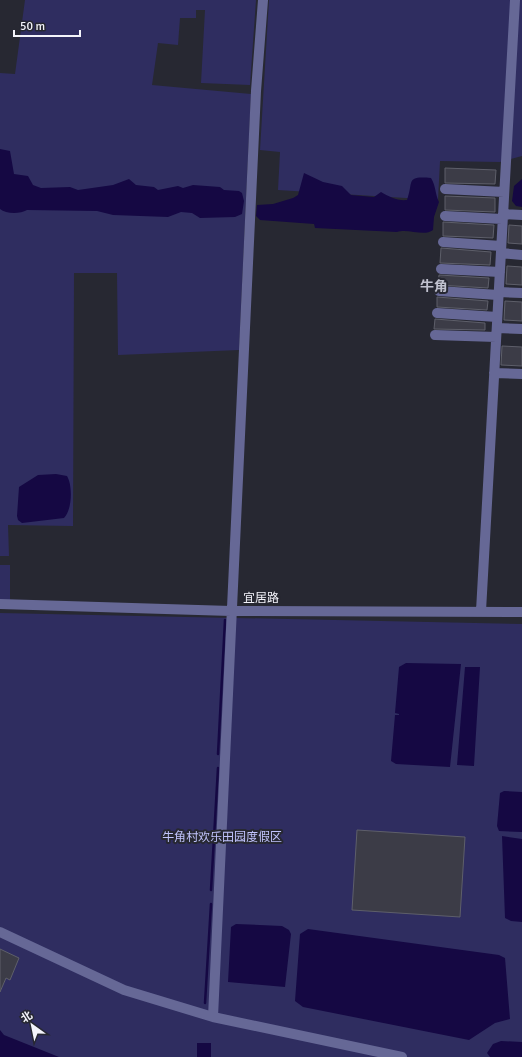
<svg xmlns="http://www.w3.org/2000/svg" width="522" height="1057" viewBox="0 0 522 1057" font-family="Signika,'Noto Sans SC',sans-serif">
	<rect width="100%" height="100%" fill="#272832"/>
	<path fill="#2f2d60" d="M25,0H256L250,85L201,83L205,10H196V18H180L178,45L158,43L152,85L251,94L239,350L118,355L117,273H74L73,526L8,525L9,556H0V73L15,74Z
		M269,0H522V156L500,162L440,161L438,200L278,190L280,152L260,150Z
		M0,565H10V601H0Z
		M0,613L522,624V1057H0Z"/>
	<path fill="#150843" d="M0,149L10,151L14,174L28,176L33,185L41,188L70,187L78,190L113,185L129,179L136,185L154,187L158,190L178,186L183,188L193,185L220,187L224,190L239,191L242,193L244,201L242,214L235,217L200,218L192,213L181,212L168,217L113,215L97,211L27,210C20,214 6,214 0,209Z
		M304,173L323,182L342,186L351,195L374,197L381,192C390,197 397,201 407,200C414,181 405,176 431,178C436,186 435,194 439,202L434,217L433,230C424,237 408,228 397,232L315,228L314,224L260,220L256,216L257,205L273,204L293,198L298,195Z
		M522,179V207L516,206L512,201L514,186Z
		M56,474L67,476C73,486 72,510 64,518L22,523L18,520L17,516L19,487L38,475Z
		M406,663L461,664L450,767L396,764L391,761L395,715H399V714L395,713L399,667Z
		M465,667H480L474,766L457,765Z
		M504,791L522,792V832L499,831L497,826L500,793Z
		M502,836L522,839V922L511,921L505,918Z
		M236,924L282,926L289,930L291,934L285,987L228,982L231,927Z
		M308,929L499,955L505,958L510,1019L495,1023L469,1040L303,1007L295,1001L300,934Z
		M0,1030L4,1035L59,1057H0Z
		M501,1041L522,1042V1057H490L487,1053L493,1044Z
		M197,1043H211V1057H197Z"/>
	<g fill="none" stroke-linecap="round" stroke-linejoin="round">
		<path stroke="#150843" stroke-width="2.5" d="M218,754L225,620
			M211,890L218,768
			M205,1003L211,904"/>
	</g>
	<path fill="#3c3c47" stroke="#5e5f6a" d="M445,168L496,170L495,184L445,183Z
		M445,196L495,198V212L445,210Z
		M443,222L494,225L493,238L443,236Z
		M509,225L522,226V244L508,243Z
		M441,248L491,252L490,265L440,263Z
		M507,266L522,267V285L506,284Z
		M439,275L489,278L488,288L438,285Z
		M437,297L488,301L487,310L437,307Z
		M505,301L522,302V321L504,320Z
		M435,319L485,323V330L434,329Z
		M502,346L522,347V366L501,365Z
		M357,830L465,837L460,917L352,910Z
		M0,949L19,958L10,980L6,978L0,992Z"/>
	<g fill="none" stroke-linecap="round" stroke-linejoin="round">
		<path stroke="#666896" stroke-width="10" d="M445,189L504,192
			M503,214L522,215
			M445,216L502,219
			M443,242L501,246
			M501,253L522,255
			M441,269L500,272
			M439,291L498,295
			M499,292L522,293
			M437,313L497,317
			M497,328L522,329
			M435,335L496,337
			M494,373L522,374
			M0,604L231,611L522,612
			M481,611L515,0
			M0,932L124,990L213,1017L402,1057
			M213,1017L256,91L263,0"/>
	</g>
	<g text-anchor="middle" dominant-baseline="central" stroke-width="4" stroke-linejoin="round" paint-order="stroke">
		<g font-size="12" fill="#f4f4fb" stroke="#272832">
			<text x="261" y="598">宜居路</text>
		</g>
		<g font-size="12" fill="#c0c3fb" stroke="#272832">
			<text x="222" y="837">牛角村欢乐田园度假区</text>
		</g>
		<g font-size="14" font-weight="bold" fill="#c0c1ce" stroke="#272832">
			<text x="434" y="286">牛角</text>
		</g>
	</g>
	<g transform="translate(32 1025) rotate(327)" stroke="#272832" stroke-width="3" paint-order="stroke">
	<path d="M0-3L7 15L0 10L-7 15Z" fill="#f4f4fb"/>
	<text y="-6" font-size="11" font-weight="bold" text-anchor="middle" fill="#f4f4fb">北</text>
	</g>
	<path d="M14 30v6h66v-6" fill="none" stroke="#f4f4fb" stroke-width="2"/>
	<text x="20" y="30" font-size="12" fill="#f4f4fb" stroke="#272832" stroke-width="3" paint-order="stroke">50 m</text>
</svg>
